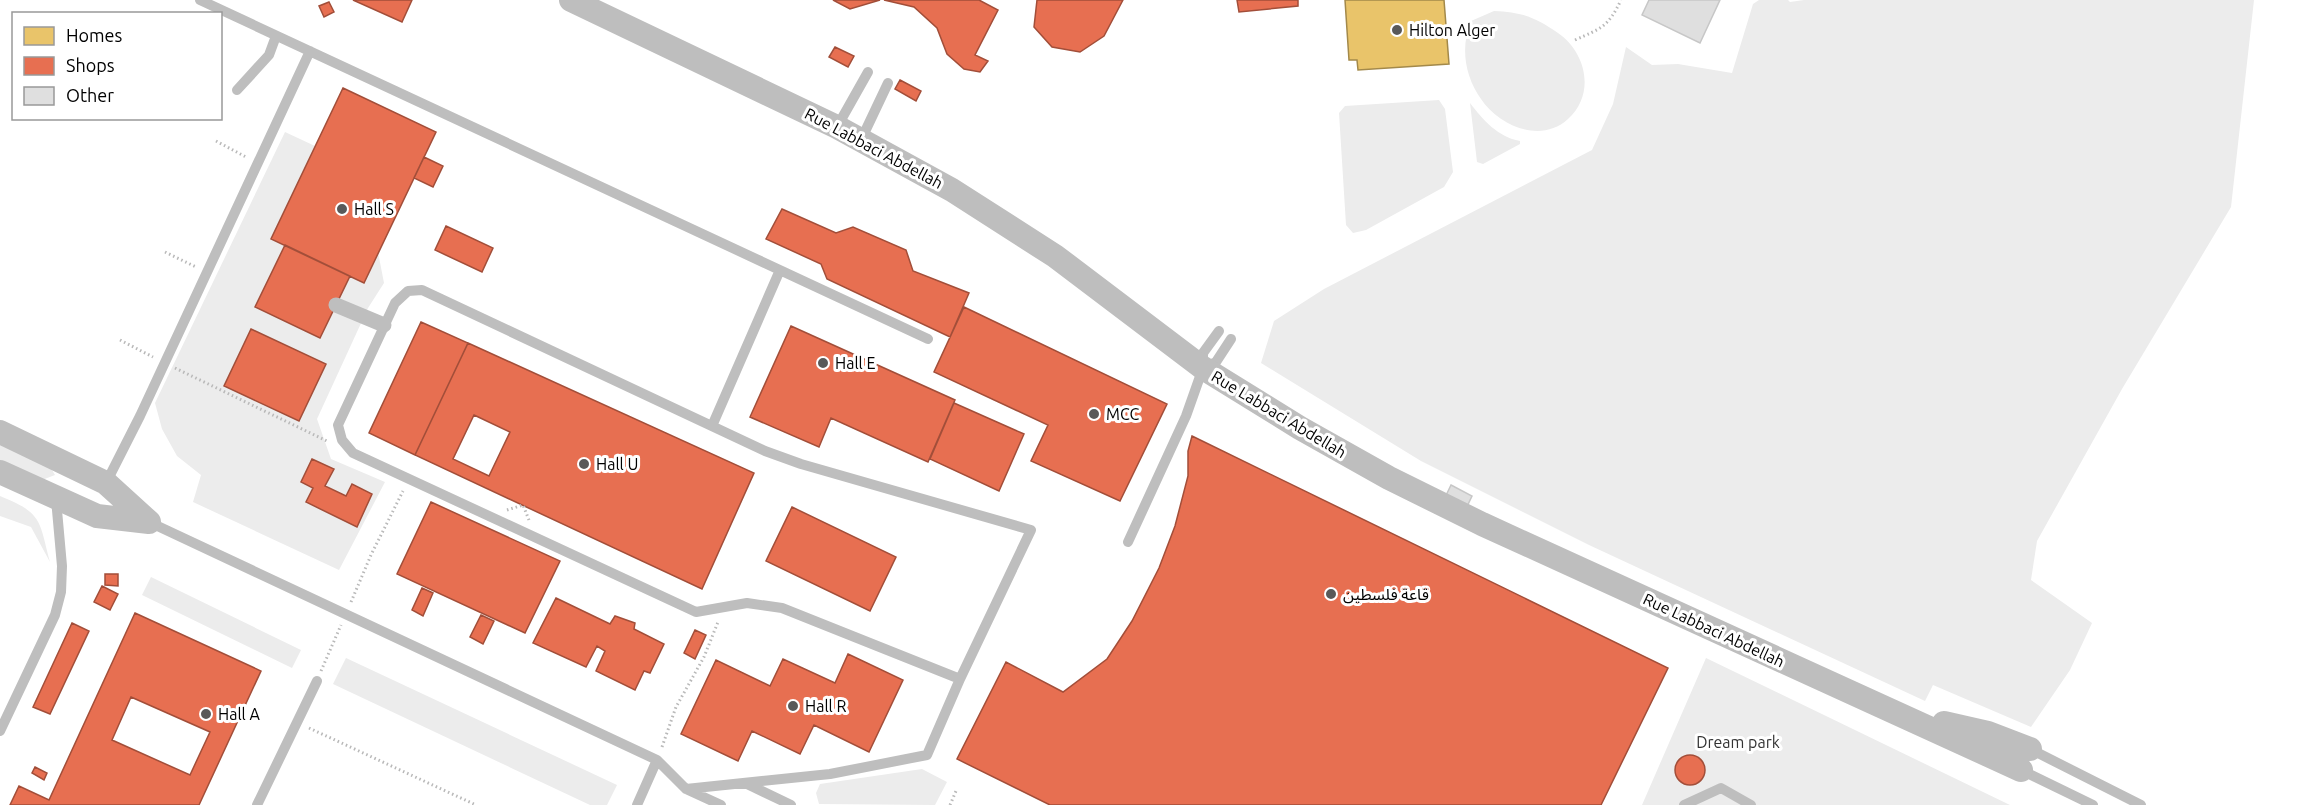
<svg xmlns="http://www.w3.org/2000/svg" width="2315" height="805" viewBox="0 0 2315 805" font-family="Ubuntu,'Noto Sans Arabic',sans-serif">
	<rect width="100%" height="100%" fill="#fff"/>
	<path fill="#ececec" d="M1759,0H1788L1790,2L1804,0H2254L2231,207L2122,389L2037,541L2031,580L2092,623L2070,670L2031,727L1933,685L1925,701L1589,545L1421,461L1261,363L1274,321L1324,289L1592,150L1613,104L1626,47L1652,65L1678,64L1732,73L1753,4Z
		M1494,11C1521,12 1535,17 1558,33C1586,52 1596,94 1568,119C1541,144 1499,126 1481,99C1465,76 1460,48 1471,21Z
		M1439,100L1445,109L1453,172L1444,187L1366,230L1353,233L1346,225L1339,113L1345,106Z
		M1470,103C1483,120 1498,137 1520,141V144L1483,164L1477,162Z
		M285,132L315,146L285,245L256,307L320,338L350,276L378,252L384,283L368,308L317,419L331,459L385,482L339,570L193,502L201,475L177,456L162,429L155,403Z
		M0,441L48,463L55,475L42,480L0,460Z
		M0,496C43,513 39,521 50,562L31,527L0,516Z
		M151,577L301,650L292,668L142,595Z
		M346,658L617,785L607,805H590L333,684Z
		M1706,658L2010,805H1642Z
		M922,769L947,782L935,805L819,804L816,793L820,784Z"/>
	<path fill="#e9c46a" stroke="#a3894a" stroke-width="1.5" d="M1345,0H1444L1449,64L1358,70L1357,60H1349Z"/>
	<path fill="#e76f51" stroke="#a24e39" stroke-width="1.5" fill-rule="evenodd" d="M353,0H412L402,22Z
		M833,0H880L850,9Z
		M884,0H979L998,10L975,55L988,61L980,72L964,69L947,54L937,28L914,7Z
		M1123,0L1104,36L1080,52L1052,47L1034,27L1037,0Z
		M1237,0H1298V6L1239,12Z
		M329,2L334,12L324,17L319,6Z
		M835,47L854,56L848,67L829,57Z
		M900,80L921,91L916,101L895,89Z
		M343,88L436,132L364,283L271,239Z
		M424,157L443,166L433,187L414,178Z
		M782,209L836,233L853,227L906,250L913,271L969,293L950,337L827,279L821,264L766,239Z
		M446,226L493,248L482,272L435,250Z
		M285,245L350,276L320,338L255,307Z
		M964,307L1167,404L1120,501L1031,461L1048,425L934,372Z
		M421,322L468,343L415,455L369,433Z
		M791,326L955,400L928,462L831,418L819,447L750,417Z
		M251,329L326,364L299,421L224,386Z
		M468,343L754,473L702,589L415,455Z
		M954,403L1024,434L999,491L930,459Z
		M474,415L510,432L489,476L453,459Z
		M1192,436L1668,668L1601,805H1050L957,759L1006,662L1063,692L1107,659L1132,621L1159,568L1175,526L1188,476V451Z
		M312,459L334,469L325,486L346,496L352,484L372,494L357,527L306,502L313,488L301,482Z
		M431,502L560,561L525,633L397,574Z
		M792,507L896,557L870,611L766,561Z
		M105,574H118V586L105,585Z
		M102,586L118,594L110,610L94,602Z
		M422,588L433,593L423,616L412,610Z
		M556,598L610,624L615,616L635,623L634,629L664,644L650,673L644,671L635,690L596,671L605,651L597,646L586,667L533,643Z
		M135,613L261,671L199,805H10L19,786L49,800ZM131,697L210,732L190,775L112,740Z
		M481,615L494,621L483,644L470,637Z
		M72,623L89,631L50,714L33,707Z
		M695,630L706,635L695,659L684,653Z
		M848,654L903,680L869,752L814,725L800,754L752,731L738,761L681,734L716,660L770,686L783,659L835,683Z
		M1675 770a15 15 0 1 1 30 0a15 15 0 1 1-30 0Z
		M35,767L47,773L44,780L32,773Z"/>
	<path fill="#dfdfdf" stroke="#c7c7c7" stroke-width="1.5" d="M1649,0H1720L1700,43L1642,15Z
		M1451,485L1472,496L1462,517L1441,506Z"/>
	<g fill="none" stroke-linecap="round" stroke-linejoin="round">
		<path stroke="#b9b9b9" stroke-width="3" stroke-dasharray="1.5 3" stroke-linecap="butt" d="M1575,40C1602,28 1608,27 1621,0
			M216,141L246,157
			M165,252L196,267
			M120,340L153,357
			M175,368L329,442
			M507,510L523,505L529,520
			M351,602L371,555L403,491
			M321,671L341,625
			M309,728L476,805
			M662,747L676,707L704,657L718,622
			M950,805L956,791"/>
		<path stroke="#bebebe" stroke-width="10" d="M200,0L928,339
			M237,90L269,55L276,36
			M837,127L868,72
			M861,140L888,83
			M1203,368L1216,362L1231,339
			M712,426L780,270
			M106,483L140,416L310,51
			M149,522L657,760L686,789L721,805
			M1128,542L1186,416L1203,368V353L1219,331
			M0,731L55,615L61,592L62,566L56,499
			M2030,749L2141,805
			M2021,770L2093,805
			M745,783L791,805
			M686,789L830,774L927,755L960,679L1031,530L801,464L765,451L422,290L408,291L395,303L338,425L342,440L353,453L696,612L747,603L782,608L960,679
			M257,805L317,681
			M637,805L657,760
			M1684,805L1721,788L1751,805"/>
		<path stroke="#bebebe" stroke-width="15" d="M336,305L384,325"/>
		<path stroke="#bebebe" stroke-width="24" d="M571,0L837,127L952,190L1055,256L1203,368L1300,428L1389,478L1482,524L2021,770
			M0,432L106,483L149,522
			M0,472L97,516L149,522
			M1944,723L1988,733L2030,749"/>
	</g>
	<g fill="#595959" stroke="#fff" stroke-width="2">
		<circle cx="1397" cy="30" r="6"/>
		<circle cx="342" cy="209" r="6"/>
		<circle cx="823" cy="363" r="6"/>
		<circle cx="1094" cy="414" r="6"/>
		<circle cx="584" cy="464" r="6"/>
		<circle cx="1331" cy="594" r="6"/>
		<circle cx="793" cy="706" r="6"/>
		<circle cx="206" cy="714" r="6"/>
	</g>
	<g text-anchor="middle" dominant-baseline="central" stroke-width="6" stroke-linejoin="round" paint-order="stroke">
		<g font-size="16" fill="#000" stroke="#fff" text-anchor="start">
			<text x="1409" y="30">Hilton Alger</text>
			<text x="354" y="209">Hall S</text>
			<text x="835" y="363">Hall E</text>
			<text x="1106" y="414">MCC</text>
			<text x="596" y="464">Hall U</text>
			<text x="1343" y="594">قاعة فلسطين</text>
			<text x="805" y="706">Hall R</text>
			<text x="218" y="714">Hall A</text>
		</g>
		<g font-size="16" fill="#000" stroke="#fff">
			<text transform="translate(874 148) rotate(28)">Rue Labbaci Abdellah</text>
			<text transform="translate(1279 414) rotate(31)">Rue Labbaci Abdellah</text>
			<text transform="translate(1714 630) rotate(25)">Rue Labbaci Abdellah</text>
		</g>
		<g font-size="16" fill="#333" stroke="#fff">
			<text x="1738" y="742">Dream park</text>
		</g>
	</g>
	<rect x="12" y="12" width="210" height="108" fill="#ffffff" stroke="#999999" stroke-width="1.5"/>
	<rect x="24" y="27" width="30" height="18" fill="#e9c46a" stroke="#999999" stroke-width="1.5"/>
	<text x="66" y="42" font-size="18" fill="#000000">Homes</text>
	<rect x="24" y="57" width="30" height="18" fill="#e76f51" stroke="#999999" stroke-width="1.5"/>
	<text x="66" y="72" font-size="18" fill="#000000">Shops</text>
	<rect x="24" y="87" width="30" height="18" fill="#dfdfdf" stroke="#999999" stroke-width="1.5"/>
	<text x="66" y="102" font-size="18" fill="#000000">Other</text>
</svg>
